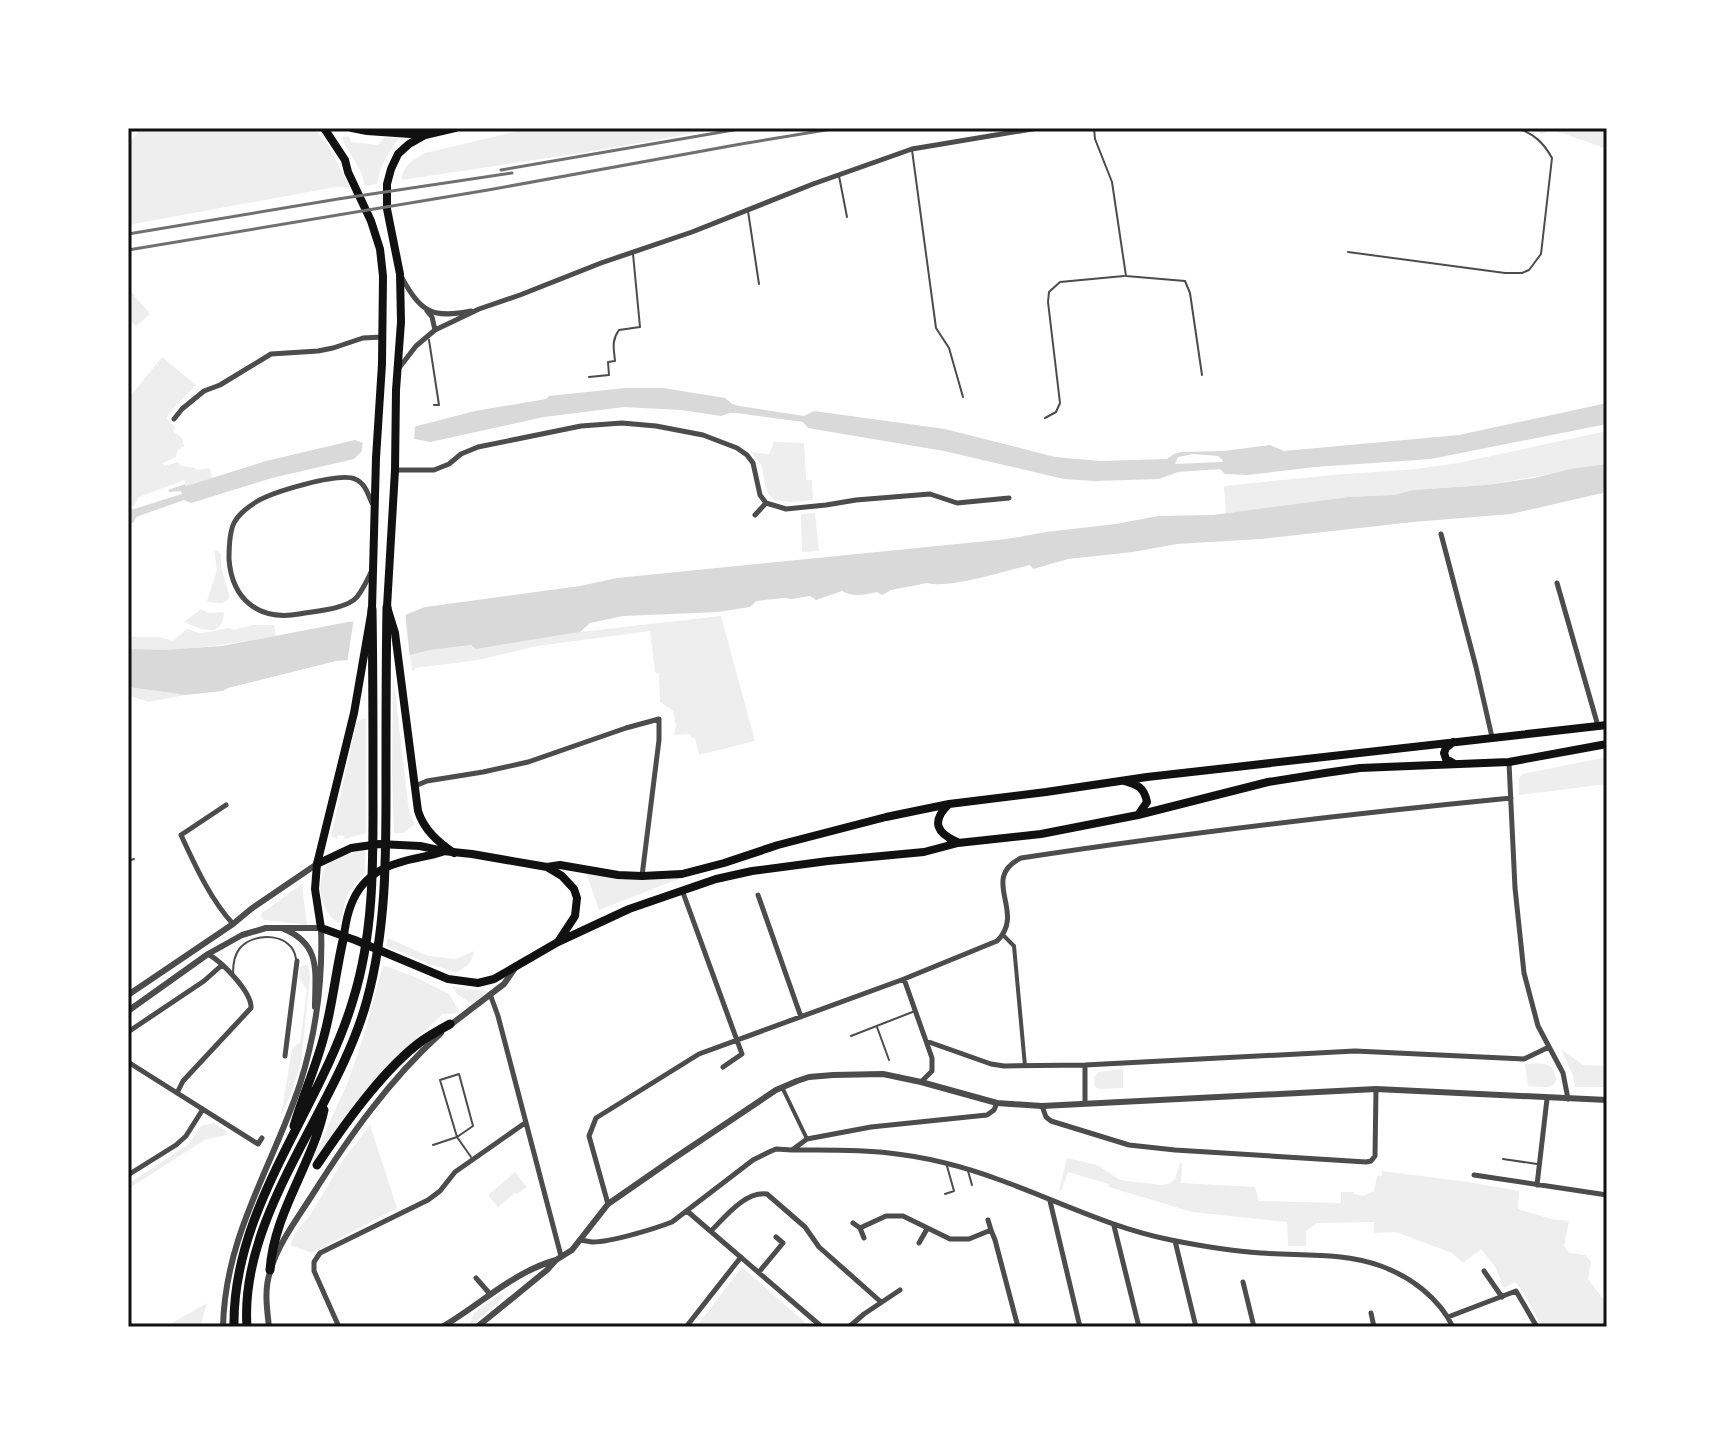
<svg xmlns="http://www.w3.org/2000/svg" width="1735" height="1455" viewBox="0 0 1735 1455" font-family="Montserrat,sans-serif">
	<rect width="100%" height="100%" fill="#fff"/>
	<path fill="#eee" d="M141,128H314L328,145L350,187H336L128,225V145Z
		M531,128H722L588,152L402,180C402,166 413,160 425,153Z
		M1533,128H1607V149L1556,131L1550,129L1542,134Z
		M349,136L351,142L378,145L384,138H399C389,152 380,165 377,184L365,186L361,172L342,139L343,137Z
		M128,288L150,314L136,326L128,318Z
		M162,357L196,385L178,403L166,418L175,427L173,431L182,438L184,446L177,451L176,457L163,463L164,466L178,462L182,466L195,468L197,470L210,468L212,478L187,486L184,480L139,497L134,506L128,507V399Z
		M1607,431V464L1591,467L1486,485L1413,490L1394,495L1348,497L1265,509L1226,513L1224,486L1333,475L1416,469L1458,463Z
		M774,442L804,443L806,480H812L813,500L790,502L774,500L768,493L765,485L762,466L751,452L769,454Z
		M815,513L819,551L802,552L801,514Z
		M214,550L218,551L221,555V568L230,597C224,605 216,604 207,601L217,570Z
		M201,609L208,613L224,612C223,639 202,630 184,622Z
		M721,616L755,741L699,755L695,738H691L690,734L674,735L676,726L673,711L660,702L659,674L655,672L650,631L537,646L478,660L415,668L414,671H412L410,655L430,650L471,645L476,649L580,632Z
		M253,625H274L276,636C226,645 179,652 128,650V637H159L173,641L187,629L200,633L210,632L228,628L235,630Z
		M393,675L409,812L415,824L403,833H394L392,771Z
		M128,687L186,695L148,702L128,695Z
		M366,718V833L345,839L344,836L338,835L337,839L331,836L357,721Z
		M1607,757V784L1519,795V778L1523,774Z
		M365,850V873L347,895L340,922L338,923C333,919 328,914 325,908C318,894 318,869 333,860C342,854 355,852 365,850Z
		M586,872L681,878L599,910Z
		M302,884L307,925L264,920L261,916L262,913Z
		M388,938L428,956L456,959L474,951C472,963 467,967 456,972L429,964L386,946Z
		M304,965H308L310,977L301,1063L291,1093L281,1116L292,1049L300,1042L307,990L299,978L300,967Z
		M383,965L415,977L449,994L460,1013L443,1014L399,1054L364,1094L315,1163L312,1161L348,1082L365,1032Z
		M452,986L465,989L488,991L472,1004L457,994Z
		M1561,1049L1583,1065L1607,1066V1087H1575L1573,1076Z
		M1525,1064C1532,1064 1546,1062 1551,1067C1553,1068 1556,1076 1556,1079C1556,1091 1536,1086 1528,1086Z
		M1123,1069V1088L1099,1089L1095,1087L1094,1077L1099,1072Z
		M214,1123L225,1130L228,1135L206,1139L128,1189V1184L188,1145L201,1126Z
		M370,1125L397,1208L312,1253L290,1245L298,1229L309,1217L344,1159Z
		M1067,1158L1097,1165L1120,1180L1161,1185L1169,1184L1175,1179L1180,1163H1182L1181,1183L1255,1187L1259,1201L1341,1203V1192H1354V1194L1364,1196L1374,1191L1377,1176H1382V1171L1468,1182L1519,1191L1518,1209L1551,1219L1569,1221L1564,1246L1569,1253L1586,1255L1591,1262L1588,1279L1607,1304V1327H1542L1522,1290L1515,1282L1504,1288L1496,1268L1481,1249L1463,1263L1452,1253L1396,1232L1374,1233V1222L1317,1223L1306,1231V1246H1288L1287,1222L1192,1212L1109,1187V1184L1068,1172L1061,1191L1059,1190Z
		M515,1172L527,1187L517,1194L515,1193L498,1207L488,1195Z
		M742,1267L810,1327H696Z
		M501,1293L504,1297L471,1326L470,1323L474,1313Z
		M207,1303L200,1327H165Z"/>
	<path fill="#d9d9d9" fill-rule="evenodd" d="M625,388H663L725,398L732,404L739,406L804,416L814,411L945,429L1055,457L1100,461L1167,459L1174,454L1180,452L1224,451L1270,445L1284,451L1459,435L1607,403V424L1431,459L1315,467L1248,475L1225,474L1220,469L1178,472L1159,479L1095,481L1064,479L944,451L808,428L803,422L737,413H730L721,416L681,410L624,407L544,417L430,442L415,439L361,452L354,459L272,478L191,503L184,500L136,517L134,522L128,525V508L134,509L182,494L181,491L169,492L168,490L185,484L186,486L193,484L266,461L355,440L363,443L411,429L417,426L475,411L546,399L549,396ZM1193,454L1218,456L1223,460L1222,462L1175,464L1178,457Z
		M1607,464V492L1511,514L1413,522L1260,539L1177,544L1133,552L1068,559L1033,569L1030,565C1005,571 950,589 927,583L891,590L882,595L877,592C866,594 853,598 842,591L816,600L810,596L792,599L784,598L756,601L750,607L718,612L623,616L590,623L580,632L476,649L471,645L430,650L410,655L336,661L228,688L223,691L186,695L128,687V649L164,650L222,646L348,622L400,617L425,607L580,586L617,578L1007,539L1046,532L1116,524L1158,516L1213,515L1348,497L1394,495L1413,490L1486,485L1534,478L1571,469Z"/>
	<path fill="#fff" d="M415,422L414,444L361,457L363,439L409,426Z
		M405,611L410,659L347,664L354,617L399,613Z"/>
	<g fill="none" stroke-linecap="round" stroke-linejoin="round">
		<path stroke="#4c4c4c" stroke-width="2" d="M1094,128L1095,139L1112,182L1126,276L1185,281L1190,293L1202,375
			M912,150L936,328L949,348L963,397
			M839,176L847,217
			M748,211L759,284
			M1348,252L1505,273H1522L1529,270L1541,254L1552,158C1543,142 1535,135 1518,128
			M429,340L439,405H434
			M589,377L609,375L608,362L615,361C614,349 611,341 619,330L640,327L633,254
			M1045,418L1056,412L1060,403L1048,302L1049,292L1060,282L1124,276
			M128,861L134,859
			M233,973C233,964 234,955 240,948C255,931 293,933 296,959
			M877,1027L889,1060
			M851,1036L915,1011
			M459,1074L473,1126L457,1137L440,1080Z
			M433,1145L457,1137L471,1157
			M1503,1159L1537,1164
			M968,1171L972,1185
			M945,1194L954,1191L947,1166"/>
		<path stroke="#4c4c4c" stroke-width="4" d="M1003,935L1014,946L1025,1066
			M782,1087L807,1139"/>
		<path stroke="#4c4c4c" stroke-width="5" d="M402,278C421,312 432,319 471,311
			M427,311L432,317L435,330
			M399,368L416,346L435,330L479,309L520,295L601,263L692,232L813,184L912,149L1038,128
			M174,419L182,409L204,391L220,385L271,354L318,351L333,348L363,338L382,337
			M395,470H434L449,464L461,454L478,447L581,426L622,423L656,426L703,435L737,448L747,455L753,463L760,495L766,503L786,509L826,505L856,500L930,494L957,503L1009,498
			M372,503C368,494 365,483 355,479C339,472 272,492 256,502C248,507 238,515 234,523C229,533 229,548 229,559C232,600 259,621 299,614C315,611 347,609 357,597C363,589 368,579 372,570
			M755,515L766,503
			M1441,534L1476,667L1492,737
			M1557,583L1598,726
			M1509,763L1515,888L1524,973L1538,1026L1563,1073L1568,1099
			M415,786L427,781L483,772L528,762L626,728L659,719V740L642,876
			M226,805L181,835C195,865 210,899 233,924
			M682,890L742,1054L723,1067
			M758,895L801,1017
			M904,979L932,1058V1071L921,1082
			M490,994L498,1016L561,1256
			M128,1032L204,981L222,965
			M926,1041L991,1064L1004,1066L1085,1065L1355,1051L1524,1059L1549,1047
			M285,1056L297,961
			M128,1062L258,1144L262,1138
			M177,1093L183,1081L251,1008C252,992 222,962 208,954
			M1085,1103V1065
			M1042,1106L1046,1117L1051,1121L1129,1145L1175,1150L1366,1162L1371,1161L1375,1156L1376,1089
			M792,1150C824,1150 857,1149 889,1153C927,1157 965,1167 1000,1180C1058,1201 1111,1228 1171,1240C1201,1246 1231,1251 1261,1253C1302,1256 1342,1252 1381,1266C1411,1277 1439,1298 1453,1327
			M128,1175L176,1145L186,1136L203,1109
			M1474,1175L1607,1195
			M1537,1185L1547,1099
			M1050,1201L1080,1327
			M608,1204L589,1136L596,1118L699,1054L904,979L997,941C1027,912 979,879 1021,858C1183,833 1348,814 1511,798
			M687,1211L822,1327
			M988,1220L991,1230
			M853,1223L860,1228L864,1238
			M1114,1226L1139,1327
			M860,1228L886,1216H903L950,1239H969L991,1230L995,1240L1018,1327
			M711,1231C725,1217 745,1191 767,1194L805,1227L819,1247L881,1302
			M580,1240C581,1240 591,1242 593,1242C611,1242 654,1229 672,1222L753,1160L769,1152L776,1149L792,1150L807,1139L871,1127L987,1115L994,1110L997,1103
			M1175,1241L1196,1327
			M919,1243L927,1229
			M1484,1271L1502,1297
			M759,1272L783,1243L776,1237
			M476,1278L490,1294
			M1243,1282L1254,1327
			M1371,1313L1374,1327
			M1448,1317L1516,1291L1537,1327
			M339,1327L314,1271V1262L320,1253L428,1200L440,1191L455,1172L525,1123
			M686,1327L741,1257
			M849,1327L864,1314L900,1290"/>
		<path stroke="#4c4c4c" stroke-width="6" d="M284,929C322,945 315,973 315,1007
			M128,995L233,924L251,909L317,864
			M128,1011L208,954L242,935L266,928H321C323,982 316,1033 300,1084C272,1168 225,1235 223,1327
			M449,1026L504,984L515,968
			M269,1327C267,1309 264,1290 270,1272C277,1246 296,1220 311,1197C348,1138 389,1080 441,1033
			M442,1327C480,1305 513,1272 556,1260
			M477,1327L547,1270L556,1260L572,1250L608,1204L670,1161L776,1090L797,1081L809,1077L833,1075L883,1074L921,1082L997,1103L1042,1106L1376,1089L1607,1100"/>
		<path stroke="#111" stroke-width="8" d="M1453,742L1446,748L1444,753L1446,759L1453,763
			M1124,781C1138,785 1144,787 1147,802L1138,815
			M948,805C931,822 937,833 957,842
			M379,844L420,846L443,851L472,854L547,867L562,876L574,889L577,898L575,916L558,942L494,979L478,983L448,979L355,940L321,928L315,889L317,864L351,848Z
			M547,867L560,865L618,875L642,876L682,874L724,863L778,845L886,817L949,804L1046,792L1147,777L1607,725
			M344,936C348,900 361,874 398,863C412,858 427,857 442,852
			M558,942L629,909L716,879L752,871L828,861L924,852L958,843L1041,834L1138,815L1268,782L1325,773L1360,768L1509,762L1607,744"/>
		<path stroke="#111" stroke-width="8" d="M352,128L367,131L425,135L455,128
			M425,135L409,144L398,154L391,169L387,184V209L400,274L401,322L396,390L395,470L387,607L395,633L418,811C424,830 438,842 454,853
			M317,864L354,713L372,609L376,458L382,364L383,276L380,249L371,221L348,172L345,160L324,128"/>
		<path stroke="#111" stroke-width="9" d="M294,1126C303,1095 316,1067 324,1036C333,1003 336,969 344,936
			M317,1165C344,1125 384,1068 423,1040C432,1034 441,1029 450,1024
			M270,1270C274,1212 312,1165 324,1110
			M234,1327C232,1207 320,1111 353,1000C375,930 373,857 373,784C373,726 373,667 372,609
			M247,1327C239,1213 338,1108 367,1000C387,927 386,851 386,777C386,720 386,663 387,607"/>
		<path stroke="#707070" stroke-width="3" d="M128,133L132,128
			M501,170L745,128
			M128,234L338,199L512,173
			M128,250L488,190L741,144L838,128"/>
	</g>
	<rect width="1735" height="1455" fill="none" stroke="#ffffff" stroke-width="260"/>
	<rect x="130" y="130" width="1475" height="1195" fill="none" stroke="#111" stroke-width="3"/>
</svg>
